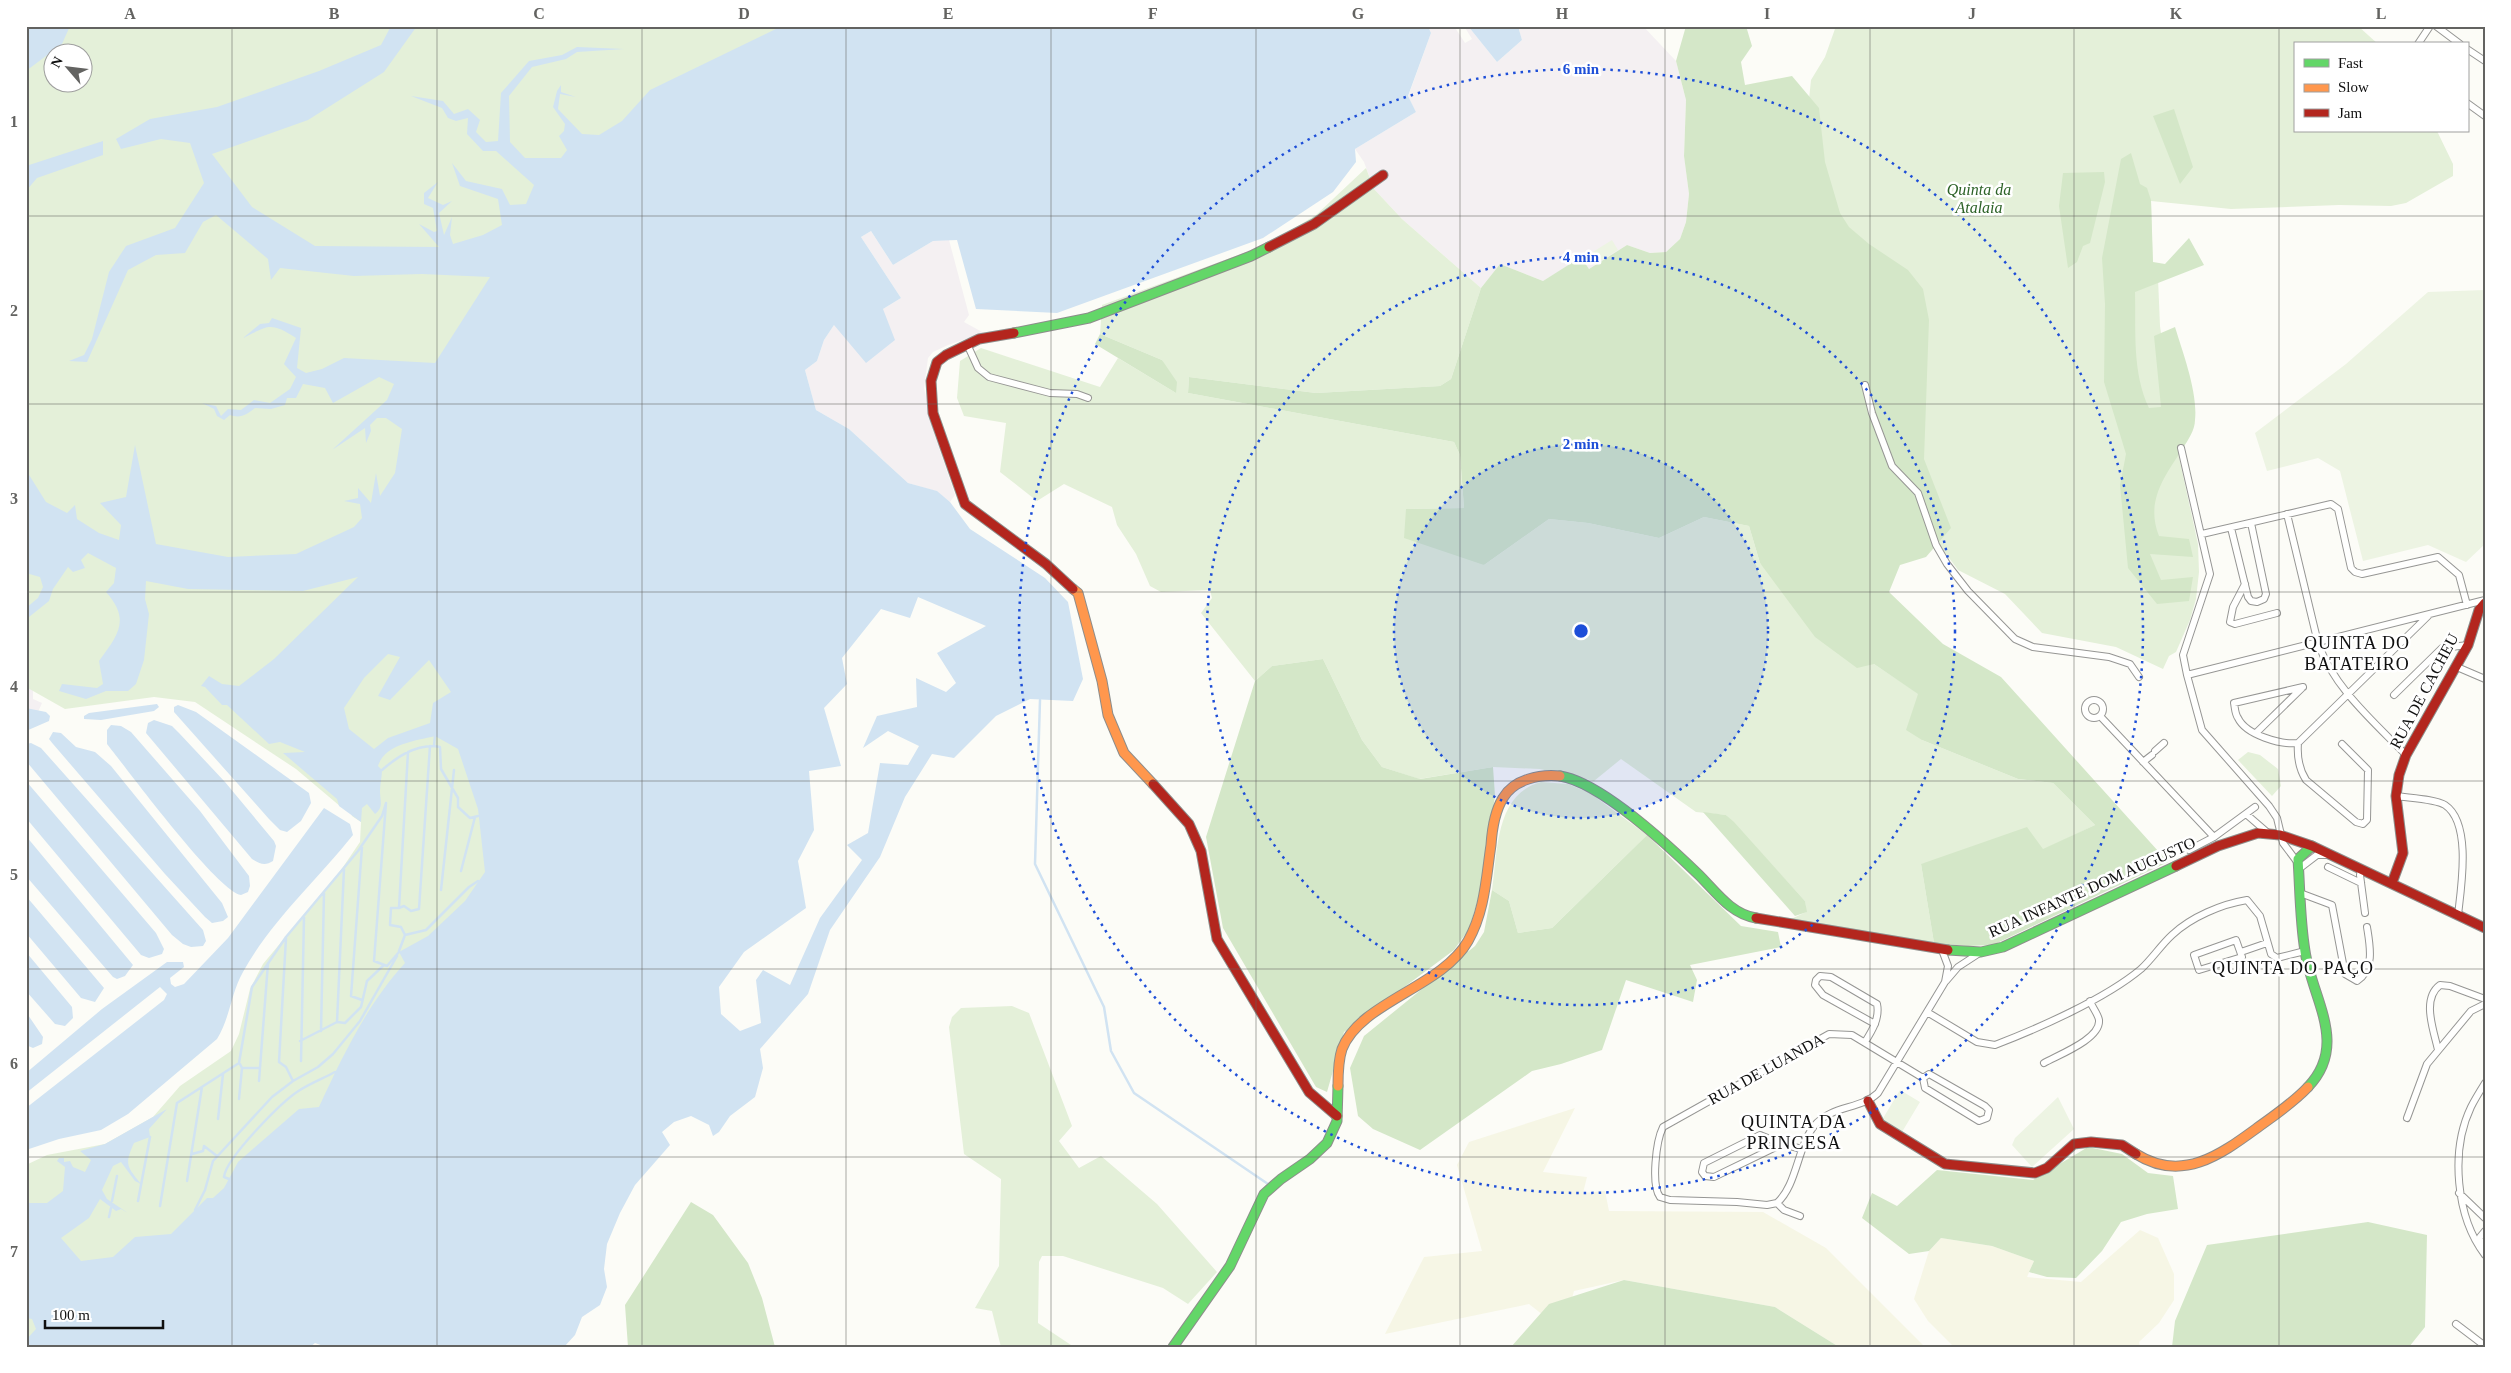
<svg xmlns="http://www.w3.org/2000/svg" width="2511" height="1373" viewBox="0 0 2511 1373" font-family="'Times New Roman',serif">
	<rect width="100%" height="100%" fill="#fcfcf7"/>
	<path fill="#f4f0f2" d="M1428,26H1454L1465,43L1472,39L1464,26H1468L1497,62L1522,40L1518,26H1643L1676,61L1686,100L1684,155L1689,194L1686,222L1680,239L1666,252L1650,253L1627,245L1589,269L1581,258L1543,281L1500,264L1481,288L1402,219L1374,189L1364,162L1355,149L1416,112L1408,97L1431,33Z
		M871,231L893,265L933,241L949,240L969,315L964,322L984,333L948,345L933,352L928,358L924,388L934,433L955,495L950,502L936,491L908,483L849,429L816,410L805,370L817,361L824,340L834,325L883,309L901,298L861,237Z
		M26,687L33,690V699L42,703L38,712L26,708Z"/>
	<path fill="#f6f6e5" d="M1575,1108L1543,1172L1587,1177L1583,1193L1605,1191L1609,1211L1763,1212L1826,1248L1925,1347H1839L1775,1307L1624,1280L1574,1291L1569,1309L1552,1322L1529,1304L1385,1334L1424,1257L1482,1251L1457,1165L1469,1142Z
		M2140,1230L2158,1238L2174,1274V1300L2159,1323L2139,1342L2140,1347H1954L1928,1321L1914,1299L1929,1251L1941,1238L1992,1246L2034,1261L2027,1277L2081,1282Z"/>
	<path fill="#e4f0d9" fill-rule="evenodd" d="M26,26H842L338,604L341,807L296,769L195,702L154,697L65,709L26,687ZM52,52H82V82H52Z
		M1836,26H2358L2378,44H2295V131H2437L2453,164V176L2406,203L2391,206L2339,205L2231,209L2151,201L2153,277L2158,278L2160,326L2177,448L2198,544L2199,572L2196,599L2190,620L2176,652L2169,656L2163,669L2116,647L2042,633L2005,594L1958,570L1938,543L1807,119L1811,80L1825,57Z
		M1366,168L1374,189L1402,219L1481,288L1451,379L1440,386L1316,393L1189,377L1188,393L1454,442L1460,455L1464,508L1406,509L1484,565L1549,519L1588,523L1659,538L1704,517L1749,526L1760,563L1874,664L1919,694L1922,740L2018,779L2053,783L2095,825L2043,850L1921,864L1934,943L1789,920L1806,912L1805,901L1726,815L1696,812L1621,759L1594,781L1540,769L1493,767L1419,779L1382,767L1362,740L1323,659L1272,666L1255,681L1201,613L1212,598L1210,590L1161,592L1150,586L1136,554L1117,525L1112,507L1064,484L1037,501L1000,472L1006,423L964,416L957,398L960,361L981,348L1100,387L1118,358L1176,393L1162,360L1100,334L1102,305L1268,244L1316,215Z
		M482,564L495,1019L26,1347V1165L47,1155L105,1144L153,1117L180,1086L231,1051L239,1034L250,989L263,964L341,870L360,842L361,822L352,816L314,701Z
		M2248,752L2260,755L2278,769L2281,786L2272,796L2238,760Z
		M1541,782L1568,784L1590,793L1647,835L1552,928L1518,933L1509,901L1492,890C1498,851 1495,794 1541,782Z
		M1012,1006L1029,1013L1072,1126L1059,1141L1079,1168L1101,1156L1157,1204L1217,1272L1188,1304L1163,1288L1063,1256H1042L1039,1262L1038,1323L1074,1347H1001L992,1311L975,1308L999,1266L1001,1179L964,1154L949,1027L952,1017L961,1008Z"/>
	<path fill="#d4e7c8" d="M1686,26H1746L1752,46L1741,62L1745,85L1792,76L1819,108L1825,162L1840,213L1849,227L1869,244L1908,270L1923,289L1929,320L1924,459L1951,528L1926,557L1900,565L1889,592L1943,644L2001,677L2168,862L1993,945L1968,946L1934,943L1921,864L2027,827L2043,849L2095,825L2053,783L2018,779L1922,740L1906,730L1918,694L1874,664L1857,668L1815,637L1760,563L1749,526L1704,517L1659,538L1588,523L1549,519L1484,565L1404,538L1406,509L1464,508L1460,455L1454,442L1188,393L1189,377L1316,393L1440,386L1451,379L1481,288L1500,264L1543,281L1581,257L1589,269L1627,245L1650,253L1666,252L1680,239L1686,222L1689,194L1684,156L1686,100L1676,61Z
		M2174,109L2193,167L2180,184L2153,116Z
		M2131,153L2140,184L2147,188L2151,200L2153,262L2165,264L2189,238L2204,265L2135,292C2136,331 2132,372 2149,408L2161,407L2154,336L2175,327C2183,353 2198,393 2195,420C2195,430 2188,440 2183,448C2165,476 2145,501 2159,536L2189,539L2193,557L2150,554L2161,580L2193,577L2189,601L2157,604L2128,568L2120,485L2126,454L2104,382L2105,304L2102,258L2121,159Z
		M2104,172L2105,182L2090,243L2083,246L2077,262L2068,268L2059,206L2063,173Z
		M1100,334L1162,360L1177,382L1176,393L1095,344Z
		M1323,659L1362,740L1382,767L1420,779L1493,767L1495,796L1481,889L1469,929L1454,950L1344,1032L1327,1092L1316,1087L1223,928L1206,837L1255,681L1272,666Z
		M1703,812L1726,815L1734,822L1805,901L1807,912L1795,916Z
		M1647,835L1741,926L1778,932L1781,947L1690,965L1697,980L1693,1002L1626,980L1602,1050L1561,1064L1532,1071L1420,1150L1373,1129L1358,1116L1350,1068L1364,1036L1475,946L1484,932L1492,890L1509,901L1518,933L1552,928Z
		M2088,1147L2122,1154L2148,1173L2173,1176L2178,1209L2147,1214L2121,1222L2102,1251L2076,1278L2047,1277L2029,1272L2034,1261L1992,1246L1941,1238L1929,1251L1909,1254L1862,1218L1872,1193L1897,1206L1937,1170L2033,1180Z
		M691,1202L713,1215L748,1263L762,1298L775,1347H628L625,1305Z
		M2368,1222L2427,1235L2425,1327L2409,1347H2172L2175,1321L2207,1245Z
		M1624,1280L1775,1307L1839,1347H1511L1549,1304Z"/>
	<path fill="#edf4e3" d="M1612,240L1618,250L1594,265L1588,255Z
		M2485,290V544L2466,562L2428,545L2363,561L2340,471L2318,458L2267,471L2255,433L2346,364L2428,292Z
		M1900,1090L1920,1102L1902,1132L1882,1120Z
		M2058,1097L2074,1129L2032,1167L2012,1145L2015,1138Z"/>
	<path fill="#d1e3f2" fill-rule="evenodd" d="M26,26H70L62,44L26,71Z
		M391,26H417L384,72L308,120L212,154L252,207L315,246L439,247L419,224L434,232L437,231L433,208L424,204V193L438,182L428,198L443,205L452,201L439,213L444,235L452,217L450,235L453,244L483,235L502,225L498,199L460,186L452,163L466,181L502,189L510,205L526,204L534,185L496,151H483L467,134L468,118L456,121L448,118L442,108L411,96L443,101L454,114L468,109L480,120L476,132L486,142L498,141L501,93L529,61L562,55L577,47L624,49L577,52L566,59L532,67L509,96L510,142L525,158H561L567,150L559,136L564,131L565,124L553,107L557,91L561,85V92L576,97L560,94L558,109L582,134L599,135L622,121L650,90L782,26H1428L1431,33L1408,96L1416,112L1355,149L1356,162L1333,192L1263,238L1057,313L976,309L957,240L933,241L893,265L871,231L861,237L901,298L883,309L895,340L866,363L834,325L824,340L817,361L805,370L816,410L849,429L908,483L937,491L950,502L970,529L1045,578L1068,602L1083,679L1073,701L1030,699L996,716L954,758L932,754L905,797L880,857L830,930L808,994L760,1049L763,1068L755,1097L730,1116L719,1132L713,1136L709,1125L691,1116L674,1122L662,1132L670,1145L635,1185L620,1213L607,1244L604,1269L607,1287L600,1305L582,1317L575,1335L564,1347H326L315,1343L310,1347H26V1340L36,1329L32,1319L26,1318V1203H47L63,1191L65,1167L57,1161L59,1158H64V1162L70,1161L73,1167L85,1172L91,1160L80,1151L105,1144L167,1109L149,1129L150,1137L134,1143C124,1165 127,1166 141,1184L135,1181L121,1162L113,1166L102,1190L107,1199L128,1213L121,1209L116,1211L100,1199L89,1218L61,1238L81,1261L113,1257L135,1237L171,1234L207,1198H213L224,1188L238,1162L299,1109L319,1107C342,1057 368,1003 405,963L399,952L428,936L465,901L485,872L478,809L458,749L435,736C415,741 385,744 378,766L382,770C382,777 380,784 380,791C380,801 384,807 375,814L367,804L362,808L361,822L339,806L337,799L283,753L305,752L280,742L269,744L227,705H222L205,687L201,686L209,676L222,684L239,686L274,659L358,577L303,591L188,589L146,581L145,599L149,614L144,660L136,684L128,691H106L86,699L59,691L62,684L97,688L103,684L99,661C118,635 131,620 106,592L114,583L116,568L88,553L81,560L85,568L73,572L68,567L53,589L49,601L29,617L26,626V608L38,598L43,587L40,577L26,573V519L29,512L26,510V470L46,502L67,513L75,505L77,519L99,533L119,540L121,525L100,503L126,497L135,445L156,544L228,557L296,554L354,527L362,518L360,504L344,501L358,498V488L371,503L376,473L380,496L395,473L402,429L386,418H377L370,425L371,431L366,443L365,428L332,450L387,400L394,384L379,377L333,403L325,388L303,384L296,398H287L285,405L271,409L255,408C247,414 241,419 230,415L224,420L217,416L214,409L202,403L216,406L221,416L228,409L241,410L254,400L270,403L290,389L296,377L284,364L296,338C270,322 270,325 243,338L260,324L269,323L272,318L301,328L297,368L306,373L322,369L344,358L435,363L490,277L422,274L354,276L280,268L271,280L268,259L216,215L203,222L185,253L156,255L128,270L87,362L69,361L84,355L92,339L109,272L126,246L175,228L204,183L190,143L161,139L121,149L116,139L150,119L217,107L319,71L381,45ZM918,597L986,626L937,653L956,683L946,692L916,678L917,707L877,716L863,748L888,731L919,746L908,765L880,763L868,833L847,845L862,860L820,918L790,985L763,970L756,980L761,1023L740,1031L721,1014L719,987L744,952L806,908L798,861L814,830L809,771L841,766L824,708L847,684L842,658L881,609L910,618ZM388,654L400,657L378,696L390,700L429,660L451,692L433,703L430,723L388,738L374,749L349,729L344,708L364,678Z
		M1468,26H1518L1522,40L1497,62Z
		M103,141V155L37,178L26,191V166Z
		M157,704L159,707L154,711L101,720L84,719V716L89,713Z
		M178,705L196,712L309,793L311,803L301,821L287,832L280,830L269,819L174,712V707Z
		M26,708L46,712L50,716L49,721L26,731Z
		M154,720L172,726L179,733L225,782L274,841L276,846L273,861C265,866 260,864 252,859L146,733L148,723Z
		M111,725L121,726L131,732L200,811L249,876L250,886L248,892L241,895C217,891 127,769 107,744V730Z
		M53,732L61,733L76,747L95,752L111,766L222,903L228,917L223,921L212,923L205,917L165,874L53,744L49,739Z
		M31,743L41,748L203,930L206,941L203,946L191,947L183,944L172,935L26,761V744Z
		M26,781L156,933L164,949L162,954L149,958L141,955L26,818Z
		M324,808L350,824L353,835C317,880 271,921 243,972C231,993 230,1018 217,1039L128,1114L101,1130L59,1139L26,1150L29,1136H26V1108L164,1000L167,994L160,987L26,1093V1073L102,1009L167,962H183L184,967L170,978L171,984L175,987L184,984L228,938Z
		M26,836L133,965L125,976L117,979L113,977L26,876Z
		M26,896L104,988L95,1002L81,998L26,933Z
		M26,952L72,1007L73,1018L65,1026L55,1024L26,991Z
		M26,1012L43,1037L42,1044L33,1048L26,1045Z"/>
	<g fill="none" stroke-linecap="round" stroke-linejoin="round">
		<path stroke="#d1e3f2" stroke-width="2.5" d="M1040,700L1035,864L1104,1007L1111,1051L1134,1093L1268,1184
			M434,746L440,747L441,769L458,798V807L470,818L478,816
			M382,770C397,757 413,746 434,746L435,735
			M362,847L351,996L362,1000
			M461,871L475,817
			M441,890L454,770
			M399,908L404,906L411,911L419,909L430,746
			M405,935L426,930L469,887L478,881
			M286,938L279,1062L286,1067L293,1081
			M399,951L405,935L401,927L390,925L391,908H399L408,752
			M337,1022L344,869
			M321,1031L324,893
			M300,1041L337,1022L345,1023L361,1007L367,981L384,965
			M301,1061L304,917
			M242,1068H260
			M259,1081L268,963
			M239,1099L242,1068L240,1064
			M218,1119L223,1074
			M192,1154L203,1151L204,1146L217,1156
			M229,1179L224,1177C226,1158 282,1101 300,1090C311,1083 324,1078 335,1072
			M187,1181L202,1087
			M112,1201L117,1176
			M138,1201L150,1137
			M160,1206L177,1103L239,1063L252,987L286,937L358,851L382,816L386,803L374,961L387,966L399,952
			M195,1210L205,1190L213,1161L272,1097L293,1081L318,1067L333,1054L360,1021L397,956
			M109,1217L111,1208"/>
		<defs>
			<path id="street" d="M2436,26L2460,44
				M2418,44L2430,26
				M2467,49L2485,61
				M2467,103L2485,116
				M967,344L978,368L989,377L1050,393L1077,394L1088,398
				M1865,385L1872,413L1892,466L1918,493L1936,545L1947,564L1968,591L2015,639L2033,647L2109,657L2130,664L2139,677
				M2181,448L2210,574L2183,655L2187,675L2202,730L2269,806L2277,818L2283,843L2298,863
				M2287,514L2318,643C2334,688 2373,721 2406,755
				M2231,528L2248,597L2251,601L2257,602L2264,599L2266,594L2251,523
				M2202,534L2331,504L2338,509L2351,568L2355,572L2362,574L2438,557L2459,575L2467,605
				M2245,584L2233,607L2230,622L2235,624L2277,613
				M2457,667L2485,679
				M2187,675L2485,600
				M2394,695L2442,648L2468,645
				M2085 709a9 9 0 1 1 18 0a9 9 0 1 1-18 0Z
				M2100,716L2214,837
				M2256,733L2302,688
				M2298,743C2297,756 2299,769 2306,780L2356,822L2363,824L2367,820L2368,770L2342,744
				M2298,743L2428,616
				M2298,743C2281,745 2246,735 2238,718C2235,714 2235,708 2234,703L2303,687
				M2155,751L2164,743
				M2143,762L2152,755
				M2396,796C2409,798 2436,799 2445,805C2472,823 2461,888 2458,915
				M2246,814L2268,833
				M2189,850L2214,837L2255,807
				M2328,867L2361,883
				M2300,868L2317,855H2326
				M2361,869L2360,875L2365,913
				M2300,893L2332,905L2345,974L2357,981C2375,969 2370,946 2367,927
				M2236,940L2242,957L2199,970L2194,955Z
				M2241,952L2267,943
				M1946,981L1958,967L1981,952
				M1927,1012L1977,1042L1995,1045C2039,1028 2105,999 2141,969C2152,959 2161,945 2172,935C2191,917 2222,904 2247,900L2260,916L2271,954L2277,958L2305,951
				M1865,1042C1872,1031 1880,1018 1877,1004L1831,977L1820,976L1816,980L1815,985L1823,995L1875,1024
				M2438,1050C2434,1031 2421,999 2440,985L2450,986L2485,999
				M2044,1063C2058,1055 2101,1039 2099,1020C2098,1014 2092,1007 2090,1001
				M1929,1074L1985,1106L1989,1110L1987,1118L1979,1121L1925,1088L1923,1078Z
				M2485,1083C2480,1091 2475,1099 2471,1107C2450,1151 2456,1217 2485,1255
				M2407,1118L2427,1064L2471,1011L2485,1004
				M1782,1144L1714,1177L1705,1176L1702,1172L1704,1163L1760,1135L1782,1144L1802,1149
				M2459,1193L2485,1218
				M1777,1203L1767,1205L1737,1202L1670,1200L1660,1197C1651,1185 1656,1141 1663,1127L1829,1034L1852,1035L1923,1078
				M1777,1203C1797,1185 1797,1148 1814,1126C1831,1105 1860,1110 1878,1093L1945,982L1948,966L1942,950
				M1777,1203L1784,1210L1800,1216
				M2480,1247V1237L2485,1231
				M2456,1324L2485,1346"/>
			<path id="fast" d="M1014,333L1089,318L1251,256L1269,247
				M1560,776C1600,782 1669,846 1699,875C1716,892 1731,914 1756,918
				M1948,950L1981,952L2003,947L2176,866
				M2308,1087C2349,1044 2312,999 2305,951C2300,921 2300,889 2298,859L2312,846
				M1173,1347L1230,1266L1264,1194L1281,1179L1310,1159L1327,1143L1337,1121L1338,1086"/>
			<path id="slow" d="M1073,589L1078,593L1102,681L1108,715L1124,753L1153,784
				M1338,1086C1338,1074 1338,1061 1342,1049C1360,1002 1442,987 1468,941C1485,911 1486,878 1491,845C1492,830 1495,811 1503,798C1514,779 1540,774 1560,776
				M2136,1154C2182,1183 2220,1155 2257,1128C2275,1115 2293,1103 2308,1087"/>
			<path id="jam" d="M1269,247L1314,224L1383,175
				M1014,333L979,339L946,355L937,362L931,381L933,413L965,504L1046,564L1073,589
				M1153,784L1189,824L1201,851L1217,939L1309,1092L1337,1116
				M2176,866L2218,846L2258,833L2280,835L2312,846L2485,928
				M2392,883L2403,853L2396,796L2399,775L2406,755L2468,645L2479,610L2485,603
				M1756,918L1948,950
				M1868,1101L1880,1124L1945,1164L2035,1173L2047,1168L2074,1144L2091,1142L2122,1145L2136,1154"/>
		</defs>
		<use href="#street" stroke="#969694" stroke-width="8"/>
		<use href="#fast" stroke="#8d8d8b" stroke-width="11"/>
		<use href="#slow" stroke="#8d8d8b" stroke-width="11"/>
		<use href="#jam" stroke="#8d8d8b" stroke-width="11"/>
		<use href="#street" stroke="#fffffe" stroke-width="6"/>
		<use href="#fast" stroke="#63d668" stroke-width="9"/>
		<use href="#slow" stroke="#ff974d" stroke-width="9"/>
		<use href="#jam" stroke="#b3261e" stroke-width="9"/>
	</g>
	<path fill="none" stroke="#636361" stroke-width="1" stroke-opacity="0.55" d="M232,26V1347M437,26V1347M642,26V1347M846,26V1347M1051,26V1347M1256,26V1347M1460,26V1347M1665,26V1347M1870,26V1347M2074,26V1347M2279,26V1347M26,216H2485M26,404H2485M26,592H2485M26,781H2485M26,969H2485M26,1157H2485"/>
	<circle cx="1581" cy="631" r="187" fill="#1d4ed8" fill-opacity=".12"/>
	<g fill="none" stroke="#1d4ed8" stroke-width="2.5" stroke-dasharray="2.5 5">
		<circle cx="1581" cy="631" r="187"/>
		<circle cx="1581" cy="631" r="374"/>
		<circle cx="1581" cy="631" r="562"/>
	</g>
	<g text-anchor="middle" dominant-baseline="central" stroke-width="5" stroke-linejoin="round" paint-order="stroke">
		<g font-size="16" font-style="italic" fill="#2c6227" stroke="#fff">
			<text x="1979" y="189">Quinta da<tspan x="1979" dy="18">Atalaia</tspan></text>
		</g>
		<g font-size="16" fill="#101010" stroke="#fff">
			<text transform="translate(2424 691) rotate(-62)">RUA DE CACHEU</text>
			<text transform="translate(2092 887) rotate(-24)">RUA INFANTE DOM AUGUSTO</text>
			<text transform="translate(1766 1069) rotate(-29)">RUA DE LUANDA</text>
		</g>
		<g font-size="18" letter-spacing="1" fill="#101010" stroke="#fff">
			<text x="2357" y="643">QUINTA DO<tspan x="2357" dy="21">BATATEIRO</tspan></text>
			<text x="2293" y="968">QUINTA DO PAÇO</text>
			<text x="1794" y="1122">QUINTA DA<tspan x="1794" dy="21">PRINCESA</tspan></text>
		</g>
	</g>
	<circle cx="1581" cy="631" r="8" fill="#1d4ed8" stroke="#fff" stroke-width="2.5"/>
	<g font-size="15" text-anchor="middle" font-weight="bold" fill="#1d4ed8" stroke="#fff" stroke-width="5" stroke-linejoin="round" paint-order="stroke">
		<text x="1581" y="74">6 min</text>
		<text x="1581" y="262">4 min</text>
		<text x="1581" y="449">2 min</text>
	</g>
	<rect width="2511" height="1373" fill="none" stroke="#ffffff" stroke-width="55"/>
	<rect x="2294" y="42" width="175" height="90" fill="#ffffff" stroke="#9f9f9f"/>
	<rect x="2304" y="59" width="25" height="8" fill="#63d668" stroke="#9f9f9f"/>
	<text x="2338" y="68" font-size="15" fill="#101010">Fast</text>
	<rect x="2304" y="84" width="25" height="8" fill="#ff974d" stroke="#9f9f9f"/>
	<text x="2338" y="92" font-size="15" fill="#101010">Slow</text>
	<rect x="2304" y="109" width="25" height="8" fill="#b3261e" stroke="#9f9f9f"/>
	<text x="2338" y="118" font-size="15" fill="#101010">Jam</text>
	<g transform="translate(68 68) rotate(298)"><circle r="24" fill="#ffffff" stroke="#9f9f9f"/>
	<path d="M0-4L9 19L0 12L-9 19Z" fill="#636361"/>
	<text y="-8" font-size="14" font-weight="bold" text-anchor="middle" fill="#101010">N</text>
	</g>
	<path d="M45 1320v8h118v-8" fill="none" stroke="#101010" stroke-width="2.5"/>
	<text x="52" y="1320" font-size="15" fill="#101010" stroke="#ffffff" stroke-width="4" paint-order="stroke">100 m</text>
	<rect x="28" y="28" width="2456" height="1318" fill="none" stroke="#636361" stroke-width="2"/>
	<g font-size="16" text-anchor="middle" font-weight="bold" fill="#636361">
		<text x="130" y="19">A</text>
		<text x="334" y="19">B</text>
		<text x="539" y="19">C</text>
		<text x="744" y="19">D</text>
		<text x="948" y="19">E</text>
		<text x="1153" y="19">F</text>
		<text x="1358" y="19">G</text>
		<text x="1562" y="19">H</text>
		<text x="1767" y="19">I</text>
		<text x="1972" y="19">J</text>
		<text x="2176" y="19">K</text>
		<text x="2381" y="19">L</text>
		<text x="14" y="127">1</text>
		<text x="14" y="316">2</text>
		<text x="14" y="504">3</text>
		<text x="14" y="692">4</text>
		<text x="14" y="880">5</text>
		<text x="14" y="1069">6</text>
		<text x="14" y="1257">7</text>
	</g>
</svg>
